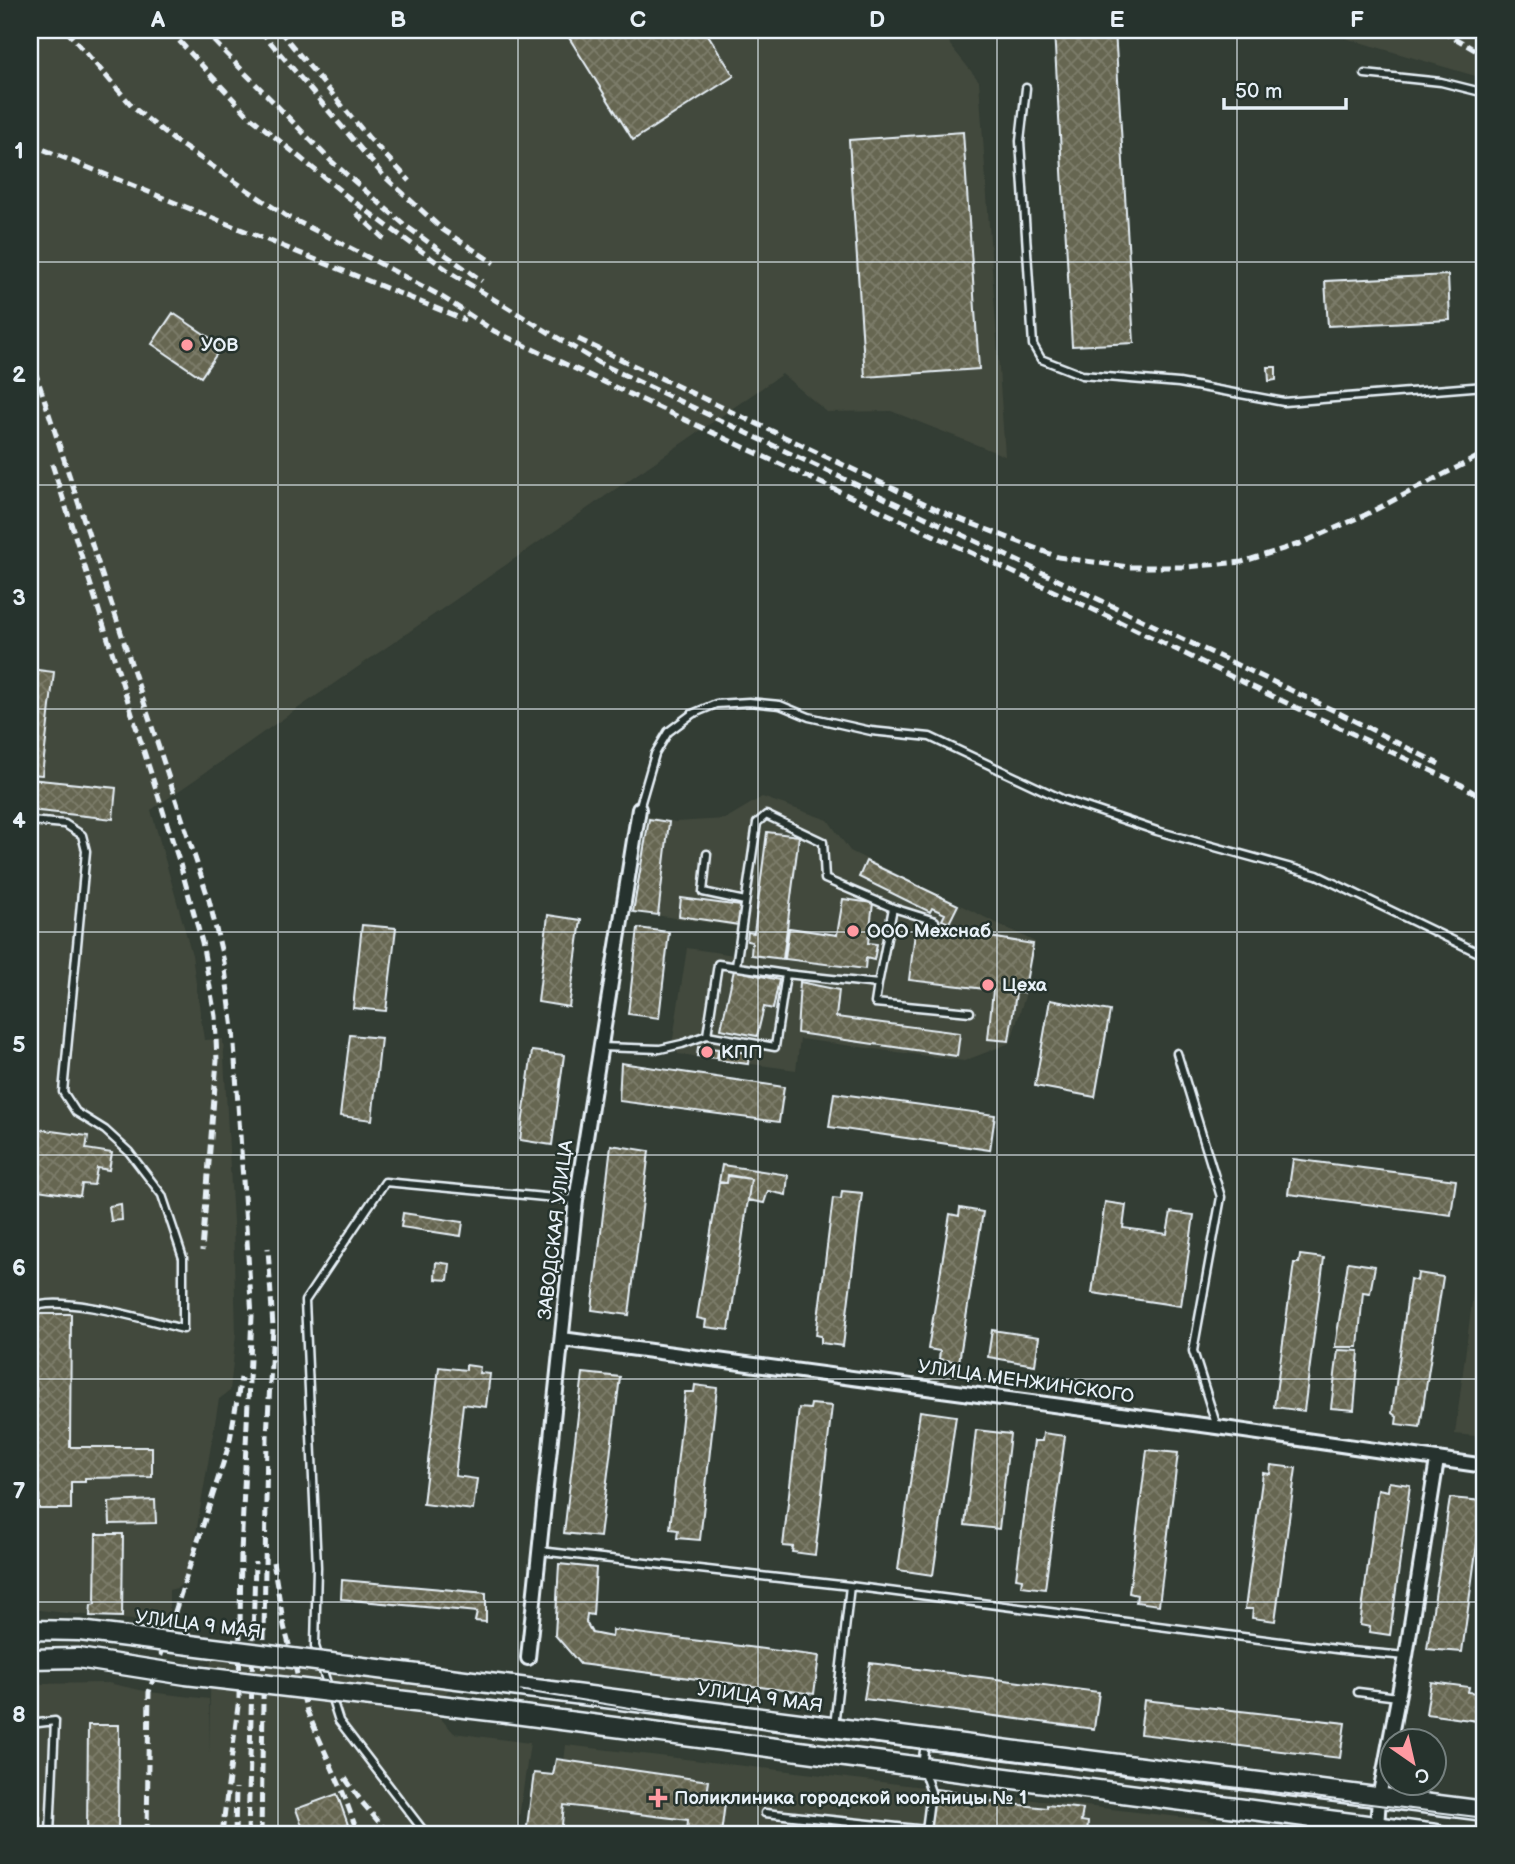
<svg xmlns="http://www.w3.org/2000/svg" width="1515" height="1864" viewBox="0 0 1515 1864" font-family="'Balsamiq Sans',sans-serif">
	<defs>
		<pattern id="building-cross-hatch" width="8" height="8" patternUnits="userSpaceOnUse" patternTransform="scale(1.75)"><rect width="8" height="8" fill="#666651"/><path d="M0 0l8 8M0 8l8-8" fill="none" stroke="#7c7c6b"/></pattern>
	</defs>
	<rect width="100%" height="100%" fill="#333d34"/>
	<filter id="ink" filterUnits="userSpaceOnUse"><feTurbulence type="fractalNoise" baseFrequency=".0143" numOctaves="2"/><feDisplacementMap in="SourceGraphic" scale="14" xChannelSelector="R" yChannelSelector="G"/><feConvolveMatrix kernelMatrix="1 2 1 2 8 2 1 2 1" color-interpolation-filters="sRGB"/></filter>
	<g filter="url(#ink)">
		<path fill="#42493d" d="M30,30H948L950,45L979,81L1005,456L891,411L827,412L782,374L151,810L192,955L204,1040L223,1039L233,1223L236,1333L230,1391L219,1399L188,1580L177,1588L169,1590V1624L30,1609Z
			M1318,30H1485V64L1479,77Z
			M762,797L828,820L850,851L1035,942L1025,996L1010,1043L964,1061L800,1039L796,1070L678,1054L673,1039L687,948L734,955L739,927L633,912L647,816L675,822L725,819Z
			M1475,1279L1485,1280V1437L1455,1434Z
			M211,1642L451,1685L442,1701L430,1707L454,1733L530,1743L517,1831L546,1834H30V1684L108,1683L149,1692L209,1699V1754Z
			M566,1745L1324,1834H555Z"/>
		<path fill="url(#building-cross-hatch)" stroke="#e8f1f8" stroke-width="2" d="M578,30H705L734,76L633,140L568,36Z
			M1054,30H1115L1134,343L1072,346Z
			M963,132L979,369L865,377L849,140Z
			M1448,275L1450,320L1328,326L1325,281Z
			M173,313L222,346L201,377L152,344Z
			M1268,367H1276V380L1269,381Z
			M30,669L54,672L42,775L30,774Z
			M30,779L116,788L113,819L30,810Z
			M649,819L669,822L658,915L633,912Z
			M767,832L799,836L783,959L751,955L752,942L747,941L748,932L754,933Z
			M866,861L958,905L949,923L942,920L945,914L932,908L930,912L859,877Z
			M681,898L741,906L739,925L679,916Z
			M843,899L873,903L868,943L877,944L874,960L866,958L865,969L785,959L789,928L837,935Z
			M548,915L581,920L569,1007L538,1002Z
			M362,925L396,928L386,1011L353,1008Z
			M916,925L1033,944L1024,993H1016L1009,1041L988,1039L993,990L909,980Z
			M638,928L669,932L659,1018L628,1014Z
			M734,970L779,980L773,1009L764,1007L757,1036L721,1029Z
			M800,982L839,990L836,1017L960,1033L957,1056L797,1033Z
			M1050,1000L1110,1011L1095,1097L1035,1086Z
			M350,1035L381,1038L372,1120L340,1116Z
			M698,1047L718,1049L717,1058L697,1056Z
			M720,1050L749,1053L748,1064L718,1060Z
			M532,1051L564,1055L552,1145L520,1140Z
			M621,1063L784,1087L779,1122L619,1101Z
			M834,1093L995,1115L990,1150L829,1127Z
			M30,1128L88,1136L86,1149L112,1153L109,1170L97,1168L94,1185L82,1184L80,1196L30,1189Z
			M611,1145L649,1151L629,1315L592,1310Z
			M1293,1159L1456,1180L1451,1215L1288,1194Z
			M722,1165L788,1175L786,1195L768,1191L764,1203L748,1200L751,1179L728,1175L727,1183L719,1182Z
			M728,1176L751,1179L729,1330L705,1327L706,1320L697,1318L719,1182L727,1183Z
			M842,1191L862,1193L843,1346L821,1343V1336L816,1335L833,1198L841,1199Z
			M1105,1202L1126,1205L1123,1228L1167,1234L1171,1212L1194,1215L1181,1306L1092,1293Z
			M121,1204L122,1220L111,1221L109,1206Z
			M960,1208L983,1212L959,1362L939,1359L940,1351L928,1349L950,1214L959,1216Z
			M403,1213L463,1222L461,1236L401,1227Z
			M1300,1255L1324,1258L1304,1411L1274,1407L1294,1263H1299Z
			M436,1262L450,1264L448,1280L435,1279Z
			M1348,1262L1375,1266L1370,1293L1363,1292L1358,1347H1335Z
			M1418,1273L1443,1277L1420,1427L1396,1424L1397,1417L1392,1413L1410,1279L1417,1281Z
			M36,1314H71L70,1447H152V1477L85,1478V1482H71V1509H39V1495H32V1443H36V1388H30V1353H36Z
			M992,1330L1039,1337L1035,1365L988,1357Z
			M1338,1350L1359,1351L1354,1410L1331,1408Z
			M466,1365L480,1367L479,1373L490,1374L486,1407L463,1404L455,1476L477,1479L473,1510L423,1504L439,1367L466,1370Z
			M583,1373L620,1377L600,1537L564,1533Z
			M695,1385L717,1388L700,1540L677,1538L678,1530L670,1529L685,1392H694Z
			M811,1404L832,1406L815,1555L792,1552L793,1547L783,1546L799,1408L810,1409Z
			M920,1411L956,1416L933,1575L898,1570Z
			M976,1430L1010,1434L999,1529L965,1525Z
			M1043,1433L1065,1436L1045,1589L1021,1586L1022,1579L1016,1578L1034,1441H1042Z
			M1147,1450L1178,1453L1159,1605L1136,1602L1137,1595L1129,1593Z
			M1271,1465L1296,1468L1275,1621L1252,1618L1253,1609H1245L1263,1473L1270,1474Z
			M1389,1482L1410,1485L1390,1635L1369,1632L1370,1627L1360,1625L1378,1489L1388,1491Z
			M1450,1498L1483,1501L1462,1652L1427,1649Z
			M155,1500L156,1523L110,1524L109,1502Z
			M96,1534H123L122,1617L90,1616L91,1605L95,1604Z
			M559,1564L596,1568L593,1615L587,1614L586,1622L592,1633L612,1637L613,1630L819,1656L814,1694L580,1664L555,1635Z
			M342,1580L486,1593V1622L475,1621L477,1612L341,1599Z
			M870,1663L1099,1692L1094,1729L864,1699Z
			M1431,1682L1469,1687L1468,1692L1485,1694V1722L1426,1714Z
			M1144,1700L1345,1723L1340,1758L1140,1734Z
			M88,1725H119L118,1834H87Z
			M30,1743H35L34,1817H40V1830H32V1834H30Z
			M556,1759L709,1781L707,1794L726,1796L721,1834H687L688,1820L564,1805L561,1834H526L534,1773L553,1775Z
			M935,1789L977,1794L976,1800L1047,1808V1805L1083,1809L1081,1821L1088,1822L1087,1834H936V1829L930,1828Z
			M337,1794L351,1833L366,1828L369,1834H305L296,1809Z
			M756,1830L792,1834H756Z"/>
		<g fill="none" stroke-linecap="round" stroke-linejoin="round">
			<defs>
				<path id="lane" d="M1365,74L1441,82L1485,93
					M1026,88L1020,141L1033,345L1041,359L1082,375L1179,383L1284,402L1485,386
					M639,809L655,754L668,732L692,714L716,704L749,702L780,705L809,717L871,731L930,737L1062,799L1157,831L1317,875L1485,956
					M30,821L65,824L82,835L86,851L63,1092L76,1112L105,1130L129,1152L162,1195L183,1258V1329C151,1321 55,1292 30,1309
					M707,854L703,892L745,901
					M736,966L757,823L766,815L823,842L825,879L893,908
					M786,974L878,984L875,1003L970,1012
					M878,984L893,908L935,921
					M601,1047L660,1049L682,1044L707,1035L775,1047L786,974L718,964L707,1035
					M1177,1053L1221,1197L1193,1351L1217,1427
					M540,1551L850,1586L1351,1651L1406,1656
					M1358,1692L1398,1697
					M30,1724L55,1721L50,1834
					M834,1726L850,1586
					M765,1813L926,1830L931,1792L922,1767L925,1742
					M426,1834L339,1721L315,1646L317,1567L305,1301L385,1182L576,1200"/>
				<path id="street" d="M562,1339L1217,1427L1485,1466
					M528,1658L576,1200L639,809
					M1377,1827L1379,1798L1406,1656L1437,1460"/>
				<path id="secondary" d="M512,1686L1485,1811
					M507,1713L1436,1834"/>
			</defs>
			<use href="#lane" stroke="#e8f1f8" stroke-width="11"/>
			<use href="#street" stroke="#e8f1f8" stroke-width="18"/>
			<use href="#secondary" stroke="#e8f1f8" stroke-width="23"/>
			<use href="#lane" stroke="#26332d" stroke-width="6"/>
			<use href="#street" stroke="#26332d" stroke-width="12"/>
			<use href="#secondary" stroke="#26332d" stroke-width="18"/>
			<path stroke="#e8f1f8" stroke-width="2" d="M30,1639H80L124,1643L506,1688L766,1730L1485,1818"/>
			<path stroke="#e8f1f8" stroke-width="5" stroke-dasharray="10 5" stroke-linecap="butt" d="M66,30L134,108L175,141L286,216L339,242L439,295L494,331L1120,622L1261,691L1462,785L1485,800
				M169,30L248,115L348,197L454,275L599,363L1339,713L1439,764
				M203,30L331,161L406,226L482,281
				M260,30L383,175L443,230L494,263
				M279,30L369,138L410,181
				M1441,30L1485,56
				M30,144L465,320
				M356,213L384,239
				M578,339L947,514L1058,557L1128,567H1186L1242,562L1299,544L1365,515L1485,453
				M30,356L209,900L224,962L233,1029L252,1316L241,1553L239,1698L222,1834
				M52,464L180,864L202,942L215,1016L217,1060L202,1251
				M273,1562L284,1626L307,1711L344,1795L358,1834
				M345,1778L361,1801L389,1834
				M147,1834L149,1692L229,1445L241,1378
				M235,1834L236,1788
				M248,1834L255,1562
				M261,1834L267,1437L273,1328L268,1248"/>
			<defs>
				<path id="secondary-bridge" d="M30,1630L80,1631L512,1686
					M30,1659L78,1658L186,1675L507,1713"/>
			</defs>
			<use href="#secondary-bridge" stroke="#e8f1f8" stroke-width="23" stroke-linecap="butt"/>
			<use href="#secondary-bridge" stroke="#26332d" stroke-width="18"/>
		</g>
	</g>
	<path fill="none" stroke="#e8f1f8" stroke-width="2" stroke-opacity="0.55" d="M278,30V1834M518,30V1834M758,30V1834M997,30V1834M1237,30V1834M30,262H1485M30,485H1485M30,709H1485M30,932H1485M30,1155H1485M30,1379H1485M30,1602H1485"/>
	<g fill="#ff9aa2" stroke="#26332d" stroke-width="2.5">
		<circle cx="187" cy="345" r="7"/>
		<circle cx="853" cy="931" r="7"/>
		<circle cx="988" cy="985" r="7"/>
		<circle cx="707" cy="1052" r="7"/>
		<path d="M654.5 1787.5h7v7h7v7h-7v7h-7v-7h-7v-7h7z"/>
	</g>
	<g text-anchor="middle" dominant-baseline="central" stroke-width="5" stroke-linejoin="round" paint-order="stroke">
		<g font-size="19" font-weight="bold" fill="#e8f1f8" stroke="#26332d" text-anchor="start">
			<text x="201" y="345">УОВ</text>
			<text x="867" y="931">ООО Мехснаб</text>
			<text x="1002" y="985">Цеха</text>
			<text x="721" y="1052">КПП</text>
			<text x="674" y="1798">Поликлиника городской юольницы № 1</text>
		</g>
		<g font-size="19" fill="#e8f1f8" stroke="#26332d">
			<text transform="translate(556 1230) rotate(-83)">ЗАВОДСКАЯ УЛИЦА</text>
			<text transform="translate(1026 1382) rotate(8)">УЛИЦА МЕНЖИНСКОГО</text>
			<text transform="translate(198 1625) rotate(7)">УЛИЦА 9 МАЯ</text>
			<text transform="translate(760 1698) rotate(8)">УЛИЦА 9 МАЯ</text>
		</g>
	</g>
	<rect width="1515" height="1864" fill="none" stroke="#26332d" stroke-width="77"/>
	<g transform="translate(1413 1762) rotate(146)"><circle r="33" fill="#26332d" stroke="#747f7e" stroke-width="2"/>
	<path d="M0-5L12 26L0 18L-12 26Z" fill="#ff9aa2"/>
	<text y="-10" font-size="19" font-weight="bold" text-anchor="middle" fill="#e8f1f8">С</text>
	</g>
	<path d="M1224 98v10h122v-10" fill="none" stroke="#e8f1f8" stroke-width="3.5"/>
	<text x="1235" y="98" font-size="21" fill="#e8f1f8" stroke="#26332d" stroke-width="5" paint-order="stroke">50 m</text>
	<rect x="38" y="38" width="1438" height="1788" fill="none" stroke="#e8f1f8" stroke-width="2.5"/>
	<g font-size="23" text-anchor="middle" font-weight="bold" fill="#e8f1f8">
		<text x="158" y="27">A</text>
		<text x="398" y="27">B</text>
		<text x="638" y="27">C</text>
		<text x="877" y="27">D</text>
		<text x="1117" y="27">E</text>
		<text x="1357" y="27">F</text>
		<text x="19" y="158">1</text>
		<text x="19" y="382">2</text>
		<text x="19" y="605">3</text>
		<text x="19" y="828">4</text>
		<text x="19" y="1052">5</text>
		<text x="19" y="1275">6</text>
		<text x="19" y="1498">7</text>
		<text x="19" y="1722">8</text>
	</g>
</svg>
